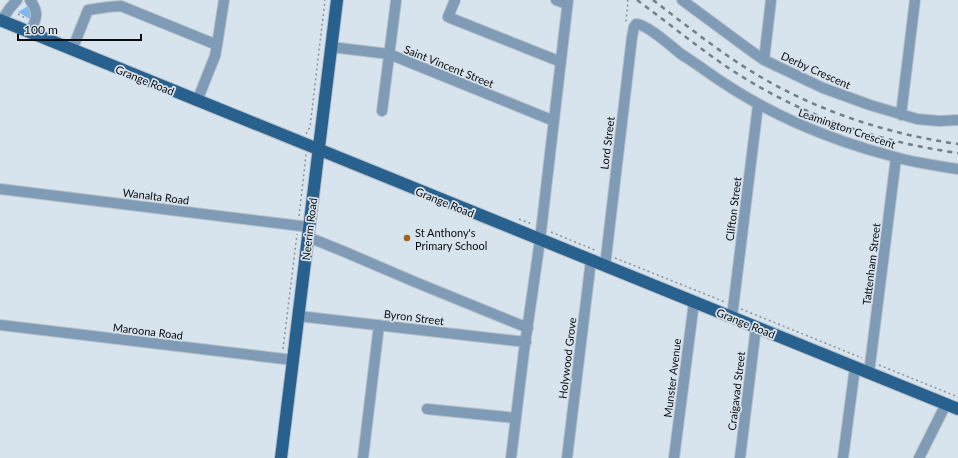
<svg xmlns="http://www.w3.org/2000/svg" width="958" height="458" viewBox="0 0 958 458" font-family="Lato,sans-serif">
	<rect width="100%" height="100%" fill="#d7e3ed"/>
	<path fill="#80b8eb" d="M28,6L30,12V19L18,12Z"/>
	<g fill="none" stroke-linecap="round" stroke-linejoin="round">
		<defs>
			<path id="minor" d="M455,0L448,17L561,62
				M556,0L567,4
				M682,0L747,48L764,60L823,88L870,105L917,119L939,121L958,120
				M1,21L10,8L17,0
				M30,33C36,18 40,14 30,0
				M331,47L389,54L554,121
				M72,50L88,10L108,7L121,6L217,45
				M764,60L771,0
				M197,101L215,56L217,45L224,0
				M382,111L396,1
				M901,115L915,0
				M0,189L309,227
				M308,237L345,252L415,282L528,328
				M605,266L632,37L634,27L636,24C647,24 672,47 681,54C690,60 698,65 706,71C765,113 826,139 895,157C916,163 937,166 958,169
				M298,316L526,342
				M732,317L758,105
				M0,325L293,360
				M869,373L896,158
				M427,409L516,418
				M363,458L379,325
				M511,458L524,351L540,240L568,0
				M567,458L591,260
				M674,458L694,302
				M740,458L756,327
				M843,458L855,367
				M919,458L946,404"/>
			<path id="major" d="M0,20L958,409
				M281,458L337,0"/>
		</defs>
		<use href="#minor" stroke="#b6c1ca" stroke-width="12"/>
		<use href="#major" stroke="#b6c1ca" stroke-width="14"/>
		<path stroke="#8a939a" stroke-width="1.5" stroke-dasharray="2 3" stroke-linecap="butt" d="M627,0L628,1L626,21H628
			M18,14L27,19
			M306,134L310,127L325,0
			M299,216L305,164L306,154
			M519,219L532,224
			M551,232L597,251
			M615,258L725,302
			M741,309L862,358
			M283,349L297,234
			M879,365L958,397"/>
		<use href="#minor" stroke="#7f9bb6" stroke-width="10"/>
		<use href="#major" stroke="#28608e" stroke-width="12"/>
		<path stroke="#767e84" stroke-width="2.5" stroke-dasharray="5 5" stroke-linecap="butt" d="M637,0C667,22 696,46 727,67C798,114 873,141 958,153
			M653,0C687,26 722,54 759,76C820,112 888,134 958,144"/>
	</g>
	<circle fill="#9c6420" stroke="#d7e3ed" stroke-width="1.5" cx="407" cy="238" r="4"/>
	<g text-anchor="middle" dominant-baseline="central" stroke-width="3.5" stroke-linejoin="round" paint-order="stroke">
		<g font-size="11" fill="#090d10" stroke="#d7e3ed">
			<text transform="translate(449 66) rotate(22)">Saint Vincent Street</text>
			<text transform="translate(816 70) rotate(24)">Derby Crescent</text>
			<text transform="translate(145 80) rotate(22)">Grange Road</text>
			<text transform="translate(847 128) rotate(19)">Leamington Crescent</text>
			<text transform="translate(607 143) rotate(-83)">Lord Street</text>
			<text transform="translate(156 196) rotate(7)">Wanalta Road</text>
			<text transform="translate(445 202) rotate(22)">Grange Road</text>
			<text transform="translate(733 209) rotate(-83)">Clifton Street</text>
			<text transform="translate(309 229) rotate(-83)">Neerim Road</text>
			<text transform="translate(871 264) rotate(-83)">Tattenham Street</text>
			<text transform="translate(414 317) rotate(7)">Byron Street</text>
			<text transform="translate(746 323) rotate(22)">Grange Road</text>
			<text transform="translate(148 331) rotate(7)">Maroona Road</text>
			<text transform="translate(567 358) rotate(-83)">Holywood Grove</text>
			<text transform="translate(672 378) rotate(-83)">Munster Avenue</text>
			<text transform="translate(736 391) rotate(-83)">Craigavad Street</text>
		</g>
		<g font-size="11" fill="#090d10" stroke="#d7e3ed" text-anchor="start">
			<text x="415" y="232">St Anthony's<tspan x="415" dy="13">Primary School</tspan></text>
		</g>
	</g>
	<path d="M18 34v6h123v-6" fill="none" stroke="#090d10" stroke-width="2"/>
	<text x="24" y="34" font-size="12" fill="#090d10" stroke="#d7e3ed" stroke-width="3" paint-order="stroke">100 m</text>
</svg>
